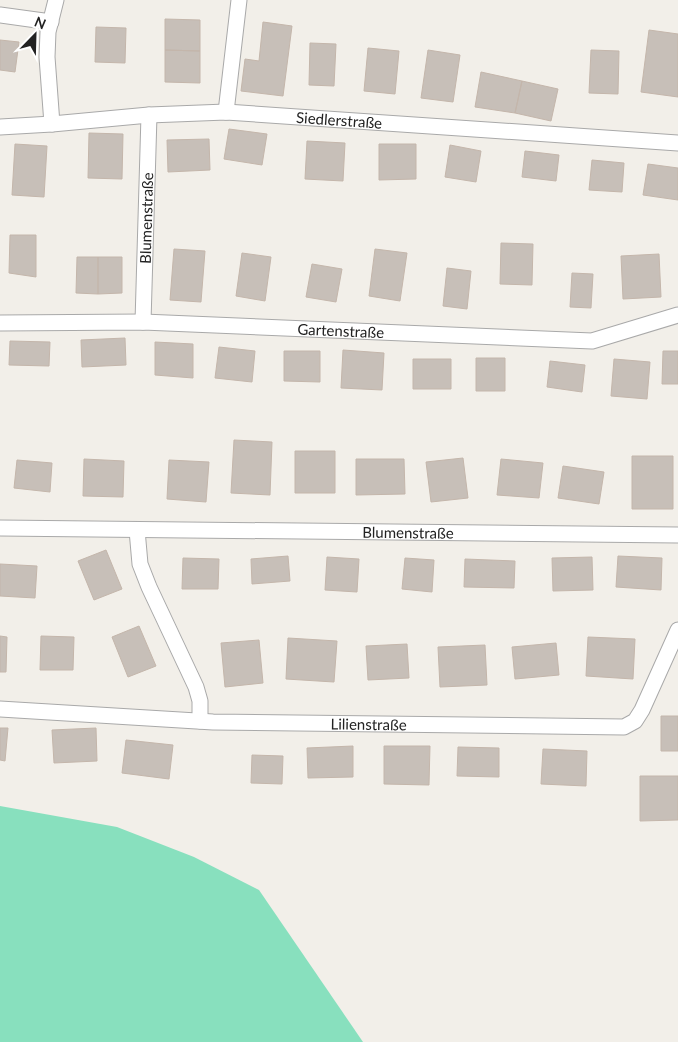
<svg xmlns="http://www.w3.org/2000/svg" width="678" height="1042" viewBox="0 0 678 1042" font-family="Lato,sans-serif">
	<rect width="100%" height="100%" fill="#f2efe9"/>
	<path fill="#88e0be" d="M0,806L117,827L194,857L259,890L363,1042H0Z"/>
	<path fill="#c7bfb8" stroke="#c4b6ab" d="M165,19L200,20V51L165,50Z
		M263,22L292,26L283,96L241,91L245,59L259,61Z
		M96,27L126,28L125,63L95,62Z
		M649,30L678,34V97L641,92Z
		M0,40L19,42L15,72L0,70Z
		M310,43L336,44L334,86L309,85Z
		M368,48L399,51L395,94L364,91Z
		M165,50L200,51V83L165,82Z
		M428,50L460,55L453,102L421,98Z
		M591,50L619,51L618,94L589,93Z
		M481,72L522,81L515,113L475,107Z
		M522,81L558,89L551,121L515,113Z
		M229,129L267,134L262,165L224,159Z
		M89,133L123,134L122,179L88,178Z
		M209,139L210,170L168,172L167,140Z
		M307,141L345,143L343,181L305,179Z
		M15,144L47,146L44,197L12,195Z
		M379,144H416V179L379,180Z
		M450,145L481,151L476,182L445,177Z
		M525,151L559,155L556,181L522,177Z
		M592,160L624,163L622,192L589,190Z
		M648,164L678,168V200L643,195Z
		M10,235H36V277L9,273Z
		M501,243L533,244L532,285L500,284Z
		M174,249L205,251L201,302L170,300Z
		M375,249L407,253L400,301L369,296Z
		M242,253L271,257L265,301L236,296Z
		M659,254L661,297L623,299L621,256Z
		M77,257H98V294L76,293Z
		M98,257H122V293L98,294Z
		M312,264L342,269L336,302L306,297Z
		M447,268L471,271L467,309L443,306Z
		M572,273L593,274L591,308L570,307Z
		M125,338L126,365L82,367L81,340Z
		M10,341L50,342L49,366L9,365Z
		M155,342L193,344V378L155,375Z
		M219,347L255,351L252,382L215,378Z
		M343,350L384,353L382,390L341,388Z
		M284,351H320V382L284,381Z
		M663,351H678V384H662Z
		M476,358H505V391H476Z
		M413,359H451V389H413Z
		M614,359L650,362L647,399L611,396Z
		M550,361L585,365L582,392L547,387Z
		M234,440L272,442L270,495L231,493Z
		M295,451H335V493H295Z
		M632,456H673V509H632Z
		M463,458L468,498L431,502L426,462Z
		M84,459L124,461L123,497L83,496Z
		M356,459H404L405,494L356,495Z
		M501,459L543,463L539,498L497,495Z
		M17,460L52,463L50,492L14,488Z
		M169,460L209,462L206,502L167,499Z
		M563,466L604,472L599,504L558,498Z
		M106,550L122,589L94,600L78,561Z
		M288,556L290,581L252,584L251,559Z
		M618,556L662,558L661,590L616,587Z
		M327,557L359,559L357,592L325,590Z
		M592,557L593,590L553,591L552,558Z
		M183,558L219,559L218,589H182Z
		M405,558L434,560L432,592L402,589Z
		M465,559L515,561L514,588L464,587Z
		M0,564L37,566L35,598L0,596Z
		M139,626L156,666L128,677L112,637Z
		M0,636L7,637L6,672H0Z
		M41,636L74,637L73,670H40Z
		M588,637L635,639L633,679L586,676Z
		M288,638L337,641L334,682L286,679Z
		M259,640L263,683L225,687L221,643Z
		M556,643L559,675L515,679L512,647Z
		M407,644L409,678L368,680L366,646Z
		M485,645L487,685L440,687L438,647Z
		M661,716H678V751H661Z
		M0,728H8L5,761L0,760Z
		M96,728L97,761L54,763L52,730Z
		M126,740L173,745L169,779L122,773Z
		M353,746V777L308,778L307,748Z
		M384,746H430L429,785L384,784Z
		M458,747L499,748V777L457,776Z
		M543,749L587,751L586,786L541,784Z
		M252,755L283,756L282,784L251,783Z
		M640,776H678V820L640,821Z"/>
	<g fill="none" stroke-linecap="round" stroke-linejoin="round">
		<defs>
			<g id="minor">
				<path d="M0,15L51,22"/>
				<path d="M226,112L239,0"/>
				<path d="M52,124L47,57L48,32L56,0"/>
				<path id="s1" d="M0,127L52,124L149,115L226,112L678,143"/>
				<path id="s2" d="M143,322L149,115"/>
				<path id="s3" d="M0,323L143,322L592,341L678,315"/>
				<path id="s4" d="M0,528L678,535"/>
				<path d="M137,530L140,564L149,587L196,687L200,701V721"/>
				<path id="s5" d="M0,709L213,722L624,727L635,721L642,710L678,630"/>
			</g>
		</defs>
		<use href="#minor" stroke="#a9a9a9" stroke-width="17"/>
		<use href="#minor" stroke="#fff" stroke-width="15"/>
	</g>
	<g text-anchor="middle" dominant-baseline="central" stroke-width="4" stroke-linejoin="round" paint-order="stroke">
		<g font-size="15" fill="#222" stroke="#fff">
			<text stroke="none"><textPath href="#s1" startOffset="340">Siedlerstraße</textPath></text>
			<text stroke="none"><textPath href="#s2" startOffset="104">Blumenstraße</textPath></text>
			<text stroke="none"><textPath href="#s3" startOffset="341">Gartenstraße</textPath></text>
			<text stroke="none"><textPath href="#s4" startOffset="408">Blumenstraße</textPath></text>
			<text stroke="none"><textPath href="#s5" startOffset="369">Lilienstraße</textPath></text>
		</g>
	</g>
	<g transform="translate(35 35) rotate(23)" stroke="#ffffff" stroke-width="4" paint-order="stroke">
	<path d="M0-4L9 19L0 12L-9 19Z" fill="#222222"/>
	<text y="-8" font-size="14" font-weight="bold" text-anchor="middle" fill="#222222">N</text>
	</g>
</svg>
